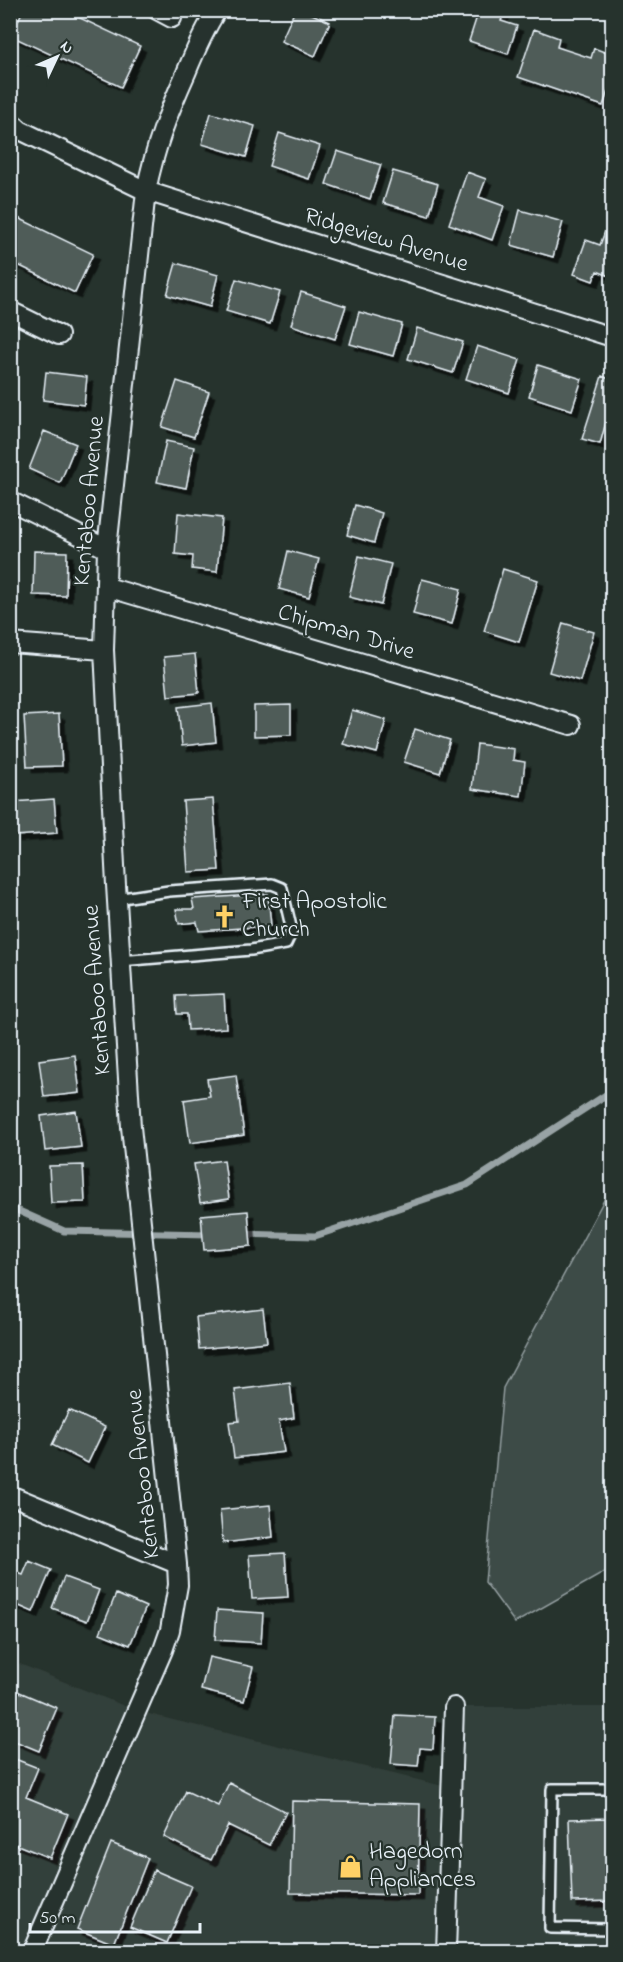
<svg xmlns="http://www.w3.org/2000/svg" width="623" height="1962" viewBox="0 0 623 1962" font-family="'Indie Flower',sans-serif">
	<defs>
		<filter id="shadow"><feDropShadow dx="5.5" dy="5.5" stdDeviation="0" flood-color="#0009"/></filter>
	</defs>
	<rect width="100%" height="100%" fill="#26332d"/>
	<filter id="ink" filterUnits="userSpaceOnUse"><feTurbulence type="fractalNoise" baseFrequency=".0167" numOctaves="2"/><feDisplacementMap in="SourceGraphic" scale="12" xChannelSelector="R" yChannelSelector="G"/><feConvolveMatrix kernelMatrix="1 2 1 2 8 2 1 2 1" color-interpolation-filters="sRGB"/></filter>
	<g filter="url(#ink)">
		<path fill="#333f3a" d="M10,1660L137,1711L451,1788L454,1707H612V1951H11Z"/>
		<path fill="#3e4b47" stroke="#939ea0" stroke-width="1.5" d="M612,1185V1568L515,1623L485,1582L503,1388Z"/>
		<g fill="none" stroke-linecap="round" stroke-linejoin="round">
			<path stroke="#98a3a5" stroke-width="7" d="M10,1207L64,1231L210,1234
				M242,1234L315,1236L467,1185L612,1091"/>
		</g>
		<path fill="#505c59" stroke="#e8f1f8" stroke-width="1.5" filter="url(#shadow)" d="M23,10H63L140,46L121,87L11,36Z
			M295,10H303L330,22L315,56L281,41Z
			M479,10L504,12L501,21L517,26L508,54L469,41Z
			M534,29L559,38L557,47L591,58L594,48L612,55V79L603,106L518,77Z
			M211,113L255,126L246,157L202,144Z
			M279,133L320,146L309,179L269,166Z
			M337,151L381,165L370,199L326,184Z
			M393,171L438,184L429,216L383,203Z
			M467,172L486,179L479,197L504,206L492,240L449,224Z
			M520,210L563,222L553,257L511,245Z
			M10,214L93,254L75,293L10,261Z
			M610,218H612V277L597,271L593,281L574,274L586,240L600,245Z
			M176,263L218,275L210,307L167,295Z
			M236,279L280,292L270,324L226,311Z
			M301,292L346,306L335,339L291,325Z
			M359,312L402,324L393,356L350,344Z
			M417,328L463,342L453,373L408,359Z
			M477,346L520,360L509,393L466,379Z
			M538,365L582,379L572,410L529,396Z
			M46,372L87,377L84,405L43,400Z
			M602,376L612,380V424L606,422L600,444L582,439Z
			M177,381L209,392L194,437L162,427Z
			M44,431L76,444L60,483L29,469Z
			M166,441L194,447L186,488L157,482Z
			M355,505L382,513L374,543L347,535Z
			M178,513L222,518L217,572L192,569L193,556L175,554Z
			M34,551L67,552L66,596L33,595Z
			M288,551L319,559L309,597L279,589Z
			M359,556L391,564L381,605L349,597Z
			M503,569L538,580L519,642L484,631Z
			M422,579L461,589L452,624L413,614Z
			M563,623L594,632L580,681L549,672Z
			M195,654L199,693L168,696L164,657Z
			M212,703L216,742L182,746L178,707Z
			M291,705V735L254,736V706Z
			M352,710L386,720L377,753L343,744Z
			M59,714L62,766L27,767L24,716Z
			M415,729L450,740L440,773L404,762Z
			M477,744L514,749L513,760L525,762L521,796L472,789Z
			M54,799L57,833L15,836L13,802Z
			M213,799L219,870L188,872L183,801Z
			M268,894L271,926L199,931L197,922L179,924L176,909H194L192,899Z
			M224,994L226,1028L188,1030L187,1014H177L176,996Z
			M75,1055L80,1093L44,1097L39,1060Z
			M236,1075L244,1135L190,1143L184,1100L210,1096L207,1079Z
			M76,1111L81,1147L45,1151L41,1116Z
			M224,1160L229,1199L200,1203L194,1164Z
			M83,1165L85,1202L51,1203L49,1166Z
			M248,1211L251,1246L204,1250L201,1215Z
			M263,1309L267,1342L199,1349L196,1317Z
			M290,1383L294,1418L279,1421L284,1452L234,1458L229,1422L239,1421L235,1390Z
			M69,1410L105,1427L88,1463L52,1445Z
			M270,1505L273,1537L223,1543L220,1510Z
			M285,1553L288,1597L252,1599L249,1555Z
			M29,1561L51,1570L33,1612L10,1602V1576L13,1571L23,1575Z
			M64,1577L99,1590L87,1621L52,1608Z
			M116,1594L146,1607L130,1645L100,1633Z
			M217,1610L263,1613L261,1643L215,1640Z
			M209,1657L253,1667L244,1701L201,1690Z
			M10,1688L57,1708L39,1751L10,1739Z
			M395,1715L435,1717L433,1749L420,1748L418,1766L391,1764Z
			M10,1757L38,1768L26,1797L68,1814L50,1858L10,1842Z
			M229,1783L286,1812L269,1845L228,1825L211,1860L164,1837L186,1791L218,1806Z
			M292,1801L420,1804L418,1895L290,1893Z
			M612,1818V1901L572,1902L569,1819Z
			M111,1843L148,1858L114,1944L77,1929Z
			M154,1870L191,1886L167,1943L130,1927Z"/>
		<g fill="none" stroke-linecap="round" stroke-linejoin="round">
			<defs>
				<path id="service" d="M116,899L169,891L272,884L282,888L292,931L286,944L251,950L120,961
					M612,1789H552L550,1928L612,1929"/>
				<path id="minor" d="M157,10L172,18
					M10,121L20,130L146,191L612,337
					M10,311L59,335
					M10,501L107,549
					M107,587L571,725
					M10,643L104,650
					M10,1495L177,1564
					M32,1952L163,1650L170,1630L178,1585L177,1564L131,1127L116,885L104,650L107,549L146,191C155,147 168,113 186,73C195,51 204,30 217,10
					M446,1952L454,1707"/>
			</defs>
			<use href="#service" stroke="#e8f1f8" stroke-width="14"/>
			<use href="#minor" stroke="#e8f1f8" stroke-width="22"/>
			<use href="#service" stroke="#26332d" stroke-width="9"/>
			<use href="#minor" stroke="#26332d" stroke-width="18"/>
		</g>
	</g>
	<defs>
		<symbol id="church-bare" viewBox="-9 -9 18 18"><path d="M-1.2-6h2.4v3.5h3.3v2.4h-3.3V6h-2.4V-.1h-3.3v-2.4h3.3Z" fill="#ffd166" stroke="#26332d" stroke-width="2.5" paint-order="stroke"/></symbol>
		<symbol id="shop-bare" viewBox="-9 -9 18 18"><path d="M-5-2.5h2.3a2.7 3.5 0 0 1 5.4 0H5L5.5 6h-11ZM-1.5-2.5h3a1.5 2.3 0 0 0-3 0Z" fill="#ffd166" stroke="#26332d" stroke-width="2.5" paint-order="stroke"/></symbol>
	</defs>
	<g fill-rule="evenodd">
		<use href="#church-bare" x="208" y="900" width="33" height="33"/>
		<use href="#shop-bare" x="334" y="1850" width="33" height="33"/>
	</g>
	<g text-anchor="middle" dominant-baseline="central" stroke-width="4.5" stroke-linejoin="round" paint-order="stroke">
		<g font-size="24" fill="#e8f1f8" stroke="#26332d">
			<text transform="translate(386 241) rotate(17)">Ridgeview Avenue</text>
			<text transform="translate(90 501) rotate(-85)">Kentaboo Avenue</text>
			<text transform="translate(346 633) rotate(17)">Chipman Drive</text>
			<text transform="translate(98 990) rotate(-94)">Kentaboo Avenue</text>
			<text transform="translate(144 1474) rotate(-96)">Kentaboo Avenue</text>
		</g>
		<g font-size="24" fill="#e8f1f8" stroke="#26332d" text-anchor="start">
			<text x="242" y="902">First Apostolic<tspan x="242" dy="28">Church</tspan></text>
			<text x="369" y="1852">Hagedorn<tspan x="369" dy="28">Appliances</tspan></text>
		</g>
	</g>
	<rect width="623" height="1962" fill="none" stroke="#26332d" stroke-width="36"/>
	<rect x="18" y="18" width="587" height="1926" fill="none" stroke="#e8f1f8" stroke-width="2" filter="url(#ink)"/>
	<g transform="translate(57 57) rotate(46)" stroke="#26332d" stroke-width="4.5" paint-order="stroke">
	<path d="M0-4.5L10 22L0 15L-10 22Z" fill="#e8f1f8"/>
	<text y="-9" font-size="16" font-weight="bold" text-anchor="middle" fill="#e8f1f8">N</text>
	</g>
	<path d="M30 1923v9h170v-9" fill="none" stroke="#e8f1f8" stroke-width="3"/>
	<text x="39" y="1923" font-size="18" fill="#e8f1f8" stroke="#26332d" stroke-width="4.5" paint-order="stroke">50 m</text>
</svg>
